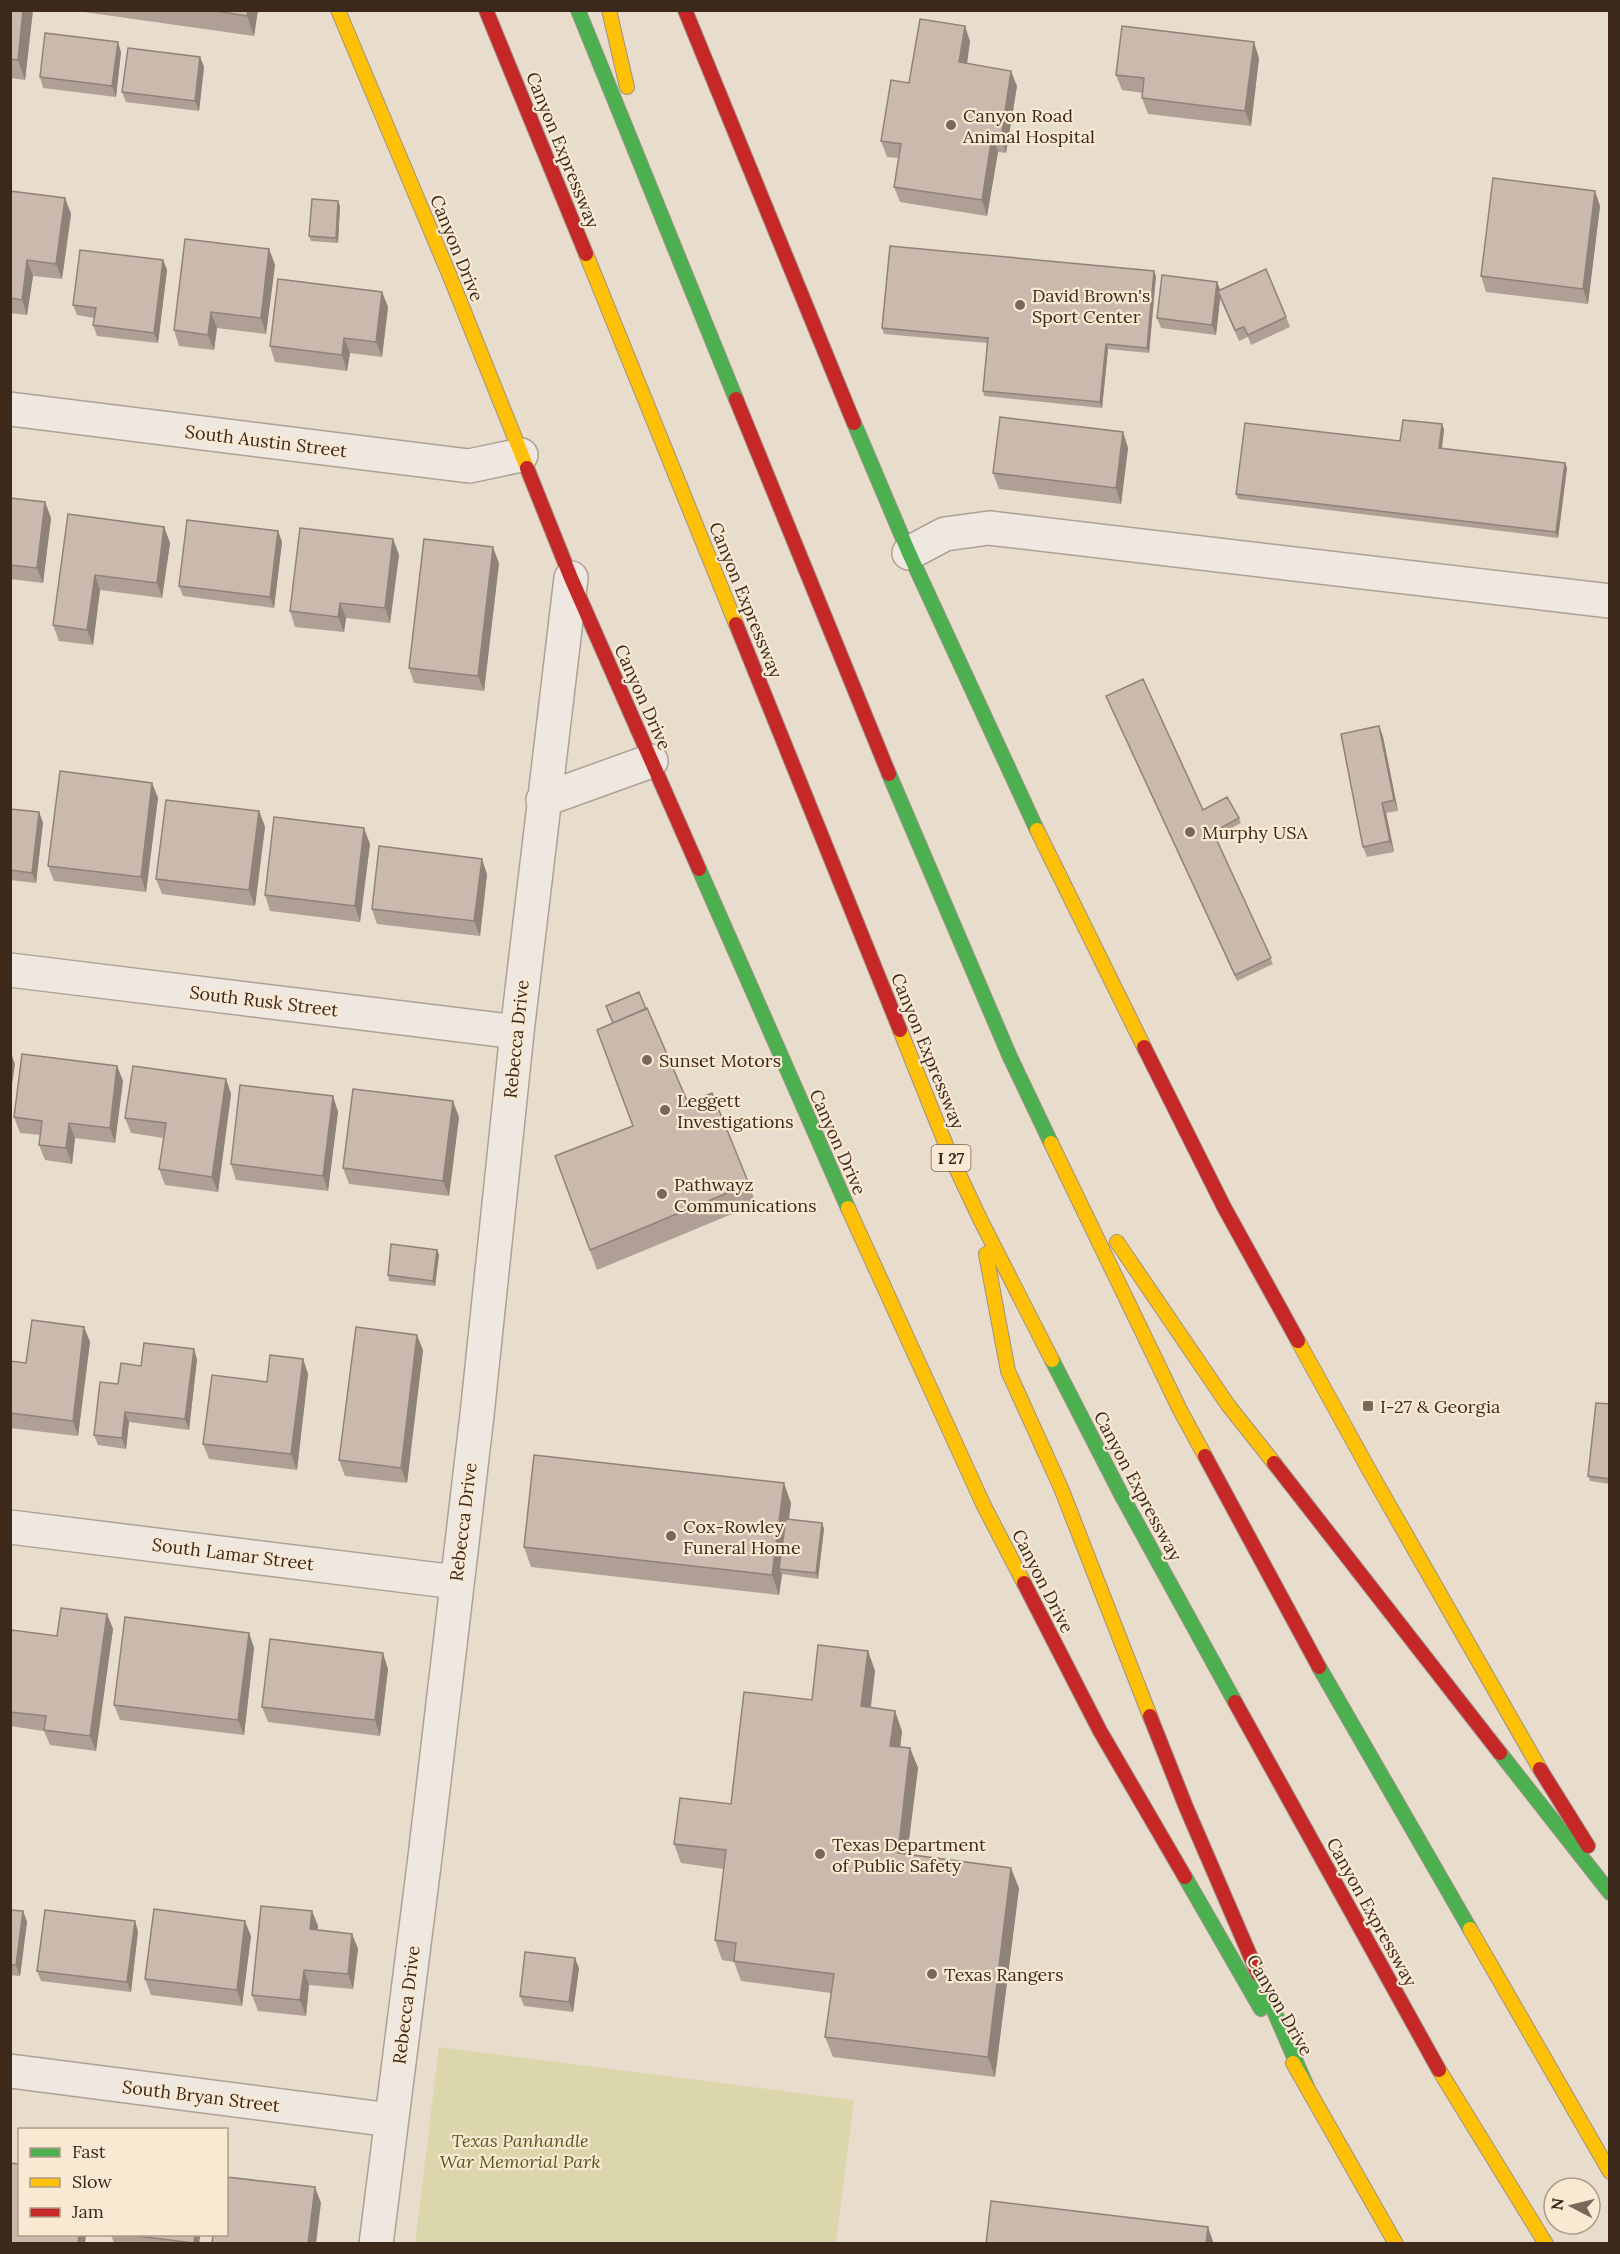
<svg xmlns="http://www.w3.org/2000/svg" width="1620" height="2254" viewBox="0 0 1620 2254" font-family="Lora,serif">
	<rect width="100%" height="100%" fill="#e8dccc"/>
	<path fill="#dcd6ad" d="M439,2047L854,2100L836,2243H415Z"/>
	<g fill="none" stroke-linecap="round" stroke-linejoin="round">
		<defs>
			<path id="street" d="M10,409L469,466L521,455
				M909,553L945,534L989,528L1610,601
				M543,800L651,761
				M10,970L517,1032
				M10,1527L456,1582
				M10,2071L391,2120
				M376,2244L425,1857L477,1415L517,1032L571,578"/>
			<path id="fast" d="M578,10L736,399
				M854,423L909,553L1037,830
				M889,774L1010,1057L1051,1143
				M699,869L848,1208
				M1052,1360L1123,1498L1235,1702
				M1319,1667L1470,1929
				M1500,1753L1610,1893
				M1185,1877L1261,2009
				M1258,1974L1307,2087"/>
			<path id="slow" d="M338,10L449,274L527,468
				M609,10L627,87
				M586,254L736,624
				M1037,830L1144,1047
				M900,1030L950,1155L980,1219L1052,1360
				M1051,1143L1180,1410L1205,1456
				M848,1208L984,1506L1024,1583
				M1117,1242L1228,1405L1274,1463
				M986,1254L1008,1371L1061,1488L1150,1716
				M1298,1341L1369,1470L1540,1769
				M1470,1929L1610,2172
				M1293,2063L1396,2244
				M1439,2070L1546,2244"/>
			<path id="jam" d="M486,10L586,254
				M685,10L854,423
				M736,399L889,774
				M527,468L571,578L699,869
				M736,624L900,1030
				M1144,1047L1224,1207L1298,1341
				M1205,1456L1319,1667
				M1274,1463L1500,1753
				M1024,1583L1100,1731L1185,1877
				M1235,1702L1439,2070
				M1150,1716L1186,1807L1258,1974
				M1540,1769L1588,1846"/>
		</defs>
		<use href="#street" stroke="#ada196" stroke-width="36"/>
		<use href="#fast" stroke="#9d9185" stroke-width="16"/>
		<use href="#slow" stroke="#9d9185" stroke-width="16"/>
		<use href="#jam" stroke="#9d9185" stroke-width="16"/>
		<use href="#street" stroke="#efe8e0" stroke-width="33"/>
		<use href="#fast" stroke="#4caf50" stroke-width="14"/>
		<use href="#slow" stroke="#ffc107" stroke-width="14"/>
		<use href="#jam" stroke="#c62828" stroke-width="14"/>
	</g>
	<path fill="#af9f95" d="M10,10H33L25,80L10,78Z
		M70,10H258L254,36Z
		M970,41L967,63L1017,86L1006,153L998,152L987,216L900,202L894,187L898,158L887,157L881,141L909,83Z
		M121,52L116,97L43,88L40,77Z
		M200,57L204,67L199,111L126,102L122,92Z
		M1259,58L1251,126L1148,114L1142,98L1143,93L1122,90L1116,75Z
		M10,191L65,198L71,214L62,279L33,276L27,315L10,313Z
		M340,206L338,243L311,241L309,236Z
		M1600,206L1588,304L1486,292L1481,276Z
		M269,249L275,265L266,334L217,328L214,350L179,346L174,330Z
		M163,260L167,270L158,343L97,336L93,325L94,318L77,315L73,305Z
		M1156,276L1149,353L1108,349L1102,408L984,396L983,391L987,343L884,334L882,328Z
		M1217,282L1220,290L1286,317L1290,327L1251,345L1248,337L1239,341L1220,299L1216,335L1161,328L1157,318Z
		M382,292L388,307L382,357L350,353L347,371L275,362L270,346Z
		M1442,424L1444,430L1442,448L1565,463L1567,468L1558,538L1238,499L1236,494L1400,441Z
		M1123,432L1128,448L1121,504L999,489L993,473Z
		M10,498L45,502L51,518L43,583L10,579Z
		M68,514L164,527L170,543L162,598L100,590L93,645L59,641L53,625Z
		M278,531L282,542L274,608L183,596L179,586Z
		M393,539L399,555L390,623L346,618L344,632L295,627L290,611Z
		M499,563L484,691L414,683L409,668Z
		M1106,696L1203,810L1239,818L1241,823L1215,837L1273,964L1237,981Z
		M1379,726L1383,737L1398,811L1386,813L1394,852L1367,857L1363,847Z
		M152,783L158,798L146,892L54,881L48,866Z
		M10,809L39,812L43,823L36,883L10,880Z
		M259,811L265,827L255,906L162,894L156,879Z
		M370,844L360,922L270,911L265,895Z
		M487,874L480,936L377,924L372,909Z
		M117,1066L123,1081L115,1143L75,1138L72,1164L45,1160L39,1145L41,1135L20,1133L14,1117Z
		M226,1079L231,1094L218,1192L165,1185L159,1169L164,1138L131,1133L125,1118Z
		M333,1096L338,1112L328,1191L236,1180L231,1164Z
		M688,1103L749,1184L756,1204L597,1270L555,1156L633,1126Z
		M459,1117L449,1196L349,1184L343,1168Z
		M437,1250L439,1255L435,1286L389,1281L388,1275Z
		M84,1327L90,1342L78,1436L10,1428V1361L26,1363Z
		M423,1350L407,1483L345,1476L339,1460Z
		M197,1359L189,1430L129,1422L126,1449L98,1445L94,1435L118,1384L141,1366Z
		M303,1359L308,1374L297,1470L209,1459L203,1444L267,1382Z
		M1610,1404V1484L1590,1481L1588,1476Z
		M791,1503L789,1520L822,1523L824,1529L818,1579L782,1574L779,1595L531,1567L524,1547Z
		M107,1614L113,1629L96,1751L50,1745L44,1731L10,1726V1642L57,1636Z
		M249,1633L254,1648L244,1735L120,1720L114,1705Z
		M868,1651L875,1671L871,1708L902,1731L900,1747L910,1748L918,1768L907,1854L1019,1888L995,2077L833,2057L825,2037L831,1993L741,1981L734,1962L722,1960L715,1940L724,1869L681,1863L674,1844L731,1804L812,1700Z
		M388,1669L380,1736L268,1722L262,1707Z
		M10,1910L23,1911L27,1922L20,1976L10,1975Z
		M312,1911L318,1926L317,1930L352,1934L358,1949L353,1989L309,1985L306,2016L258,2011L252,1995Z
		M138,1931L131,1992L41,1981L37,1971Z
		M251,1936L242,2006L151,1995L145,1979Z
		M579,1968L573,2012L524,2006L520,1996Z
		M111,2235H200L199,2244H121L114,2243Z"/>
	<path fill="#8f8279" d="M23,10H33L25,80L18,60Z
		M248,10H258L254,36L247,16Z
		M965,26L970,41L965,78L959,62Z
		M118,42L121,52L116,97L112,86Z
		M1254,42L1259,58L1251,126L1245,111Z
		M200,57L204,67L199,111L195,101Z
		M1011,71L1017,86L1006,153L1001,138Z
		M992,136L998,152L987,216L982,200Z
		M1595,191L1600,206L1588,304L1583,289Z
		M65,198L71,214L62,279L56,264Z
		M338,201L340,206L338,243L336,238Z
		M269,249L275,265L266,334L261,318Z
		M27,260L33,276L27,315L22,300Z
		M163,260L167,270L158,343L154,333Z
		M1154,271L1156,276L1149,353L1147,348Z
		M1217,282L1221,292L1218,291L1220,299L1216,335L1212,325Z
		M382,292L388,307L382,357L376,342Z
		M211,312L217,328L214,350L208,335Z
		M344,338L350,353L347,371L342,355Z
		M1106,344L1108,349L1102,408L1100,402Z
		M1442,424L1444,430L1441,453L1439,448Z
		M1123,432L1128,448L1121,504L1116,488Z
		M1565,463L1567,468L1558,538L1556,532Z
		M45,502L51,518L43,583L37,568Z
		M164,527L170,543L162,598L157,583Z
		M278,531L282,542L274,608L270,597Z
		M393,539L399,555L390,623L385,608Z
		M493,547L499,563L484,691L478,676Z
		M95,575L100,590L93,645L87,630Z
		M340,603L346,618L344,632L338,617Z
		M1379,726L1383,737L1398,811L1394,800Z
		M152,783L158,798L146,892L141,877Z
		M1382,803L1386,813L1394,852L1390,841Z
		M259,811L265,827L255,906L249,890Z
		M39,812L43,823L36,883L32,873Z
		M364,828L370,844L360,922L355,906Z
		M482,859L487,874L480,936L474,921Z
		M11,1053L15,1064L10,1098V1056Z
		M117,1066L123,1081L115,1143L110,1128Z
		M226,1079L231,1094L218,1192L212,1177Z
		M333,1096L338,1112L328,1191L323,1176Z
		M453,1101L459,1117L449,1196L443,1181Z
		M69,1123L75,1138L72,1164L66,1148Z
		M437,1250L439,1255L435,1286L433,1281Z
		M84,1327L90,1342L78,1436L73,1421Z
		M417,1335L423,1350L407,1483L401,1468Z
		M194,1349L197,1359L189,1430L185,1419Z
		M303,1359L308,1374L297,1470L291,1454Z
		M125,1412L129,1422L126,1449L122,1438Z
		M784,1483L791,1503L782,1569H779L782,1574L779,1595L772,1575Z
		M822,1523L824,1529L818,1579L816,1573Z
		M107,1614L113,1629L96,1751L90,1736Z
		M249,1633L254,1648L244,1735L238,1720Z
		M868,1651L875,1671L868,1726L861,1706Z
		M383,1653L388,1669L380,1736L375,1720Z
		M895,1711L902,1731L898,1766L890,1746Z
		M910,1748L918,1768L905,1873L898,1853Z
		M1011,1868L1019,1888L995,2077L988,2057Z
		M23,1911L27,1922L20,1976L16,1965Z
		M312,1911L318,1926L316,1944L310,1929Z
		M135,1921L138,1931L131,1992L127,1982Z
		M245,1921L251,1936L242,2006L237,1990Z
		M352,1934L358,1949L353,1989L348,1974Z
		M575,1958L579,1968L573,2012L569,2002Z
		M304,1970L309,1985L306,2016L300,2000Z
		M315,2187L321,2203L316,2244H308Z
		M1208,2227L1214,2244H1206Z
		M79,2235H86L85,2244H78Z
		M195,2235H200L199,2244H195Z"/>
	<path fill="#ccb9ad" stroke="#8f8279" stroke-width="1.5" d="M10,10H23L18,60L10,59Z
		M209,10H248L247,16Z
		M920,19L965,26L959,62L1011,71L1001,138L992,136L982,200L894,187L901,144L881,141L891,80L909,83Z
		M1122,26L1254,42L1245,111L1142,98L1144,78L1116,75Z
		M45,33L118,42L112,86L40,77Z
		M128,48L200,57L195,101L122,92Z
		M1493,178L1595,191L1583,289L1481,276Z
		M10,191L65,198L56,264L27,260L22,300L10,298Z
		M312,199L338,201L336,238L309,236Z
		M185,239L269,249L261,318L211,312L208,335L174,330Z
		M890,246L1154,271L1147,348L1106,344L1100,402L983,391L988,338L882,328Z
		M80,250L163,260L154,333L93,325L96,308L73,305Z
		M1266,269L1286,317L1248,335L1244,327L1235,330L1218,291Z
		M1162,275L1217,282L1212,325L1157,318Z
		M278,279L382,292L376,342L344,338L342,355L270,346Z
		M1000,417L1123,432L1116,488L993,473Z
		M1403,420L1442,424L1439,448L1565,463L1556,532L1236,494L1245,423L1400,441Z
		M10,498L45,502L37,568L10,565Z
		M68,514L164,527L157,583L95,575L87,630L53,625Z
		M187,520L278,531L270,597L179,586Z
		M300,528L393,539L385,608L340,603L338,617L290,611Z
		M424,539L493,547L478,676L409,668Z
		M1143,679L1203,810L1227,797L1239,818L1213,832L1271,958L1235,975L1106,696Z
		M1379,726L1394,800L1382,803L1390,841L1363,847L1341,734Z
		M60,771L152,783L141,877L48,866Z
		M166,800L259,811L249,890L156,879Z
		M10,809L39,812L32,873L10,870Z
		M274,817L364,828L355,906L265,895Z
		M379,846L482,859L474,921L372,909Z
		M639,992L646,1009L613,1023L606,1006Z
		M647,1008L688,1103L712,1093L749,1184L590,1250L555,1156L633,1126L597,1030Z
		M22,1054L117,1066L110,1128L69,1123L66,1148L39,1145L42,1121L14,1117Z
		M133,1066L226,1079L212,1177L159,1169L166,1123L125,1118Z
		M240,1085L333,1096L323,1176L231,1164Z
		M353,1089L453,1101L443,1181L343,1168Z
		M391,1244L437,1250L433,1281L388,1275Z
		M32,1320L84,1327L73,1421L10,1413V1361L26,1363Z
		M356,1327L417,1335L401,1468L339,1460Z
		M144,1343L194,1349L185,1419L125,1412L122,1438L94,1435L100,1382L118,1384L121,1363L141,1366Z
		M270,1355L303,1359L291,1454L203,1444L212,1375L267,1382Z
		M1596,1403L1610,1404V1479L1588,1476Z
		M534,1455L784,1483L772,1575L524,1547Z
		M786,1519L822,1523L816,1573L779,1569Z
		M61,1608L107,1614L90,1736L44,1730L46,1716L10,1712V1642L12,1630L57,1636Z
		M125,1617L249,1633L238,1720L114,1705Z
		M270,1639L383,1653L375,1720L262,1707Z
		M818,1645L868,1651L861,1706L895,1711L890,1746L910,1748L898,1853L1011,1868L988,2057L825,2037L834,1974L734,1961L736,1943L715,1940L726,1850L674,1844L680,1798L731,1804L744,1692L812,1700Z
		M261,1906L312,1911L310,1929L352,1934L348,1974L304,1970L300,2000L252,1995Z
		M154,1909L245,1921L237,1990L145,1979Z
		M10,1910L23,1911L16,1965H10Z
		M45,1910L135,1921L127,1982L37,1971Z
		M525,1952L575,1958L569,2002L520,1996Z
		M10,2163L20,2164V2235H79L78,2244L10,2243Z
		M226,2177L315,2187L308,2244H212L213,2235H226Z
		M991,2201L1208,2227L1206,2244H986Z
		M129,2235H195L194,2243Z"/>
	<g fill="#79675a" stroke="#f9e9d2" stroke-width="2">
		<circle cx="951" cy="125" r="6"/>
		<circle cx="1020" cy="305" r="6"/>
		<circle cx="1190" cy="832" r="6"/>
		<circle cx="647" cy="1060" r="6"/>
		<circle cx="665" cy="1110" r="6"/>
		<circle cx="662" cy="1194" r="6"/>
		<rect x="1362" y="1400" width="12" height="12" rx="3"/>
		<circle cx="671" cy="1536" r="6"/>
		<circle cx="820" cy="1854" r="6"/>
		<circle cx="932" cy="1974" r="6"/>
	</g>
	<g text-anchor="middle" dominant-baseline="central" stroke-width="4.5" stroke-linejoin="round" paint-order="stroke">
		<rect fill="#f9e9d2" stroke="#756253" stroke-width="1.5" x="931.5" y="1145" width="39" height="26" rx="4.5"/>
		<g font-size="16" font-weight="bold" fill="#3d281c">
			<text x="951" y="1158">I 27</text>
		</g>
		<g font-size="18" fill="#3d281c" stroke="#f9e9d2" text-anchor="start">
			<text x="963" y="115">Canyon Road<tspan x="963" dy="21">Animal Hospital</tspan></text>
			<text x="1032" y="295">David Brown's<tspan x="1032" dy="21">Sport Center</tspan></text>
			<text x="1202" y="832">Murphy USA</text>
			<text x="659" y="1060">Sunset Motors</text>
			<text x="677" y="1100">Leggett<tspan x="677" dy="21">Investigations</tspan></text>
			<text x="674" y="1184">Pathwayz<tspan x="674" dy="21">Communications</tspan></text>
			<text x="1380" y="1406">I-27 &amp; Georgia</text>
			<text x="683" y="1526">Cox-Rowley<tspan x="683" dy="21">Funeral Home</tspan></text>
			<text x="832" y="1844">Texas Department<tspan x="832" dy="21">of Public Safety</tspan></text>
			<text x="944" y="1974">Texas Rangers</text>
		</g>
		<g font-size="18" fill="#3d281c" stroke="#f9e9d2">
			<text transform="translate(563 150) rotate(68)">Canyon Expressway</text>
			<text transform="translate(457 248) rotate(68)">Canyon Drive</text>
			<text transform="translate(266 441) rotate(7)">South Austin Street</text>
			<text transform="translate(746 600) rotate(68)">Canyon Expressway</text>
			<text transform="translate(643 697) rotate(66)">Canyon Drive</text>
			<text transform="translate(264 1001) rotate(7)">South Rusk Street</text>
			<text transform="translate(516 1039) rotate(-84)">Rebecca Drive</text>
			<text transform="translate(928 1051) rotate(68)">Canyon Expressway</text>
			<text transform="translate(838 1142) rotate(66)">Canyon Drive</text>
			<text transform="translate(1138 1486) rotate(62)">Canyon Expressway</text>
			<text transform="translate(463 1522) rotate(-83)">Rebecca Drive</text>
			<text transform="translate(233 1554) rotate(7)">South Lamar Street</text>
			<text transform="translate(1043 1581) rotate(63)">Canyon Drive</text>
			<text transform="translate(1372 1912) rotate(61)">Canyon Expressway</text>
			<text transform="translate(406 2005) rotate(-83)">Rebecca Drive</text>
			<text transform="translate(1280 2005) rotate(60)">Canyon Drive</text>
			<text transform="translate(201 2096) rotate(7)">South Bryan Street</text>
		</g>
		<g font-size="18" font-style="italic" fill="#555c20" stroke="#f9e9d2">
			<text x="520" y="2140">Texas Panhandle<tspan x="520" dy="21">War Memorial Park</tspan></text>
		</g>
	</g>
	<rect width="1620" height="2254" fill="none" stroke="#3d281c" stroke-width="24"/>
	<rect x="18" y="2128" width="210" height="108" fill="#f9e9d2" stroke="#ae9c89" stroke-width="1.5"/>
	<rect x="30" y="2148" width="30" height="9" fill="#4caf50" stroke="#ae9c89" stroke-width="1.5"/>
	<text x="72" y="2158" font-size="18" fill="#3d281c">Fast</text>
	<rect x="30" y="2178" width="30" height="9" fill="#ffc107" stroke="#ae9c89" stroke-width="1.5"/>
	<text x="72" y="2188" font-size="18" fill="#3d281c">Slow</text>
	<rect x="30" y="2208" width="30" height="9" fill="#c62828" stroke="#ae9c89" stroke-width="1.5"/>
	<text x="72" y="2218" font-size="18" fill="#3d281c">Jam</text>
	<g transform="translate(1572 2206) rotate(277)"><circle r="28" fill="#f9e9d2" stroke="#ae9c89" stroke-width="1.5"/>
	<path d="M0-4.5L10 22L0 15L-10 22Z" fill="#79675a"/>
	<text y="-9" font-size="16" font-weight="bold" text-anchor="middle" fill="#3d281c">N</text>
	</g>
</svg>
